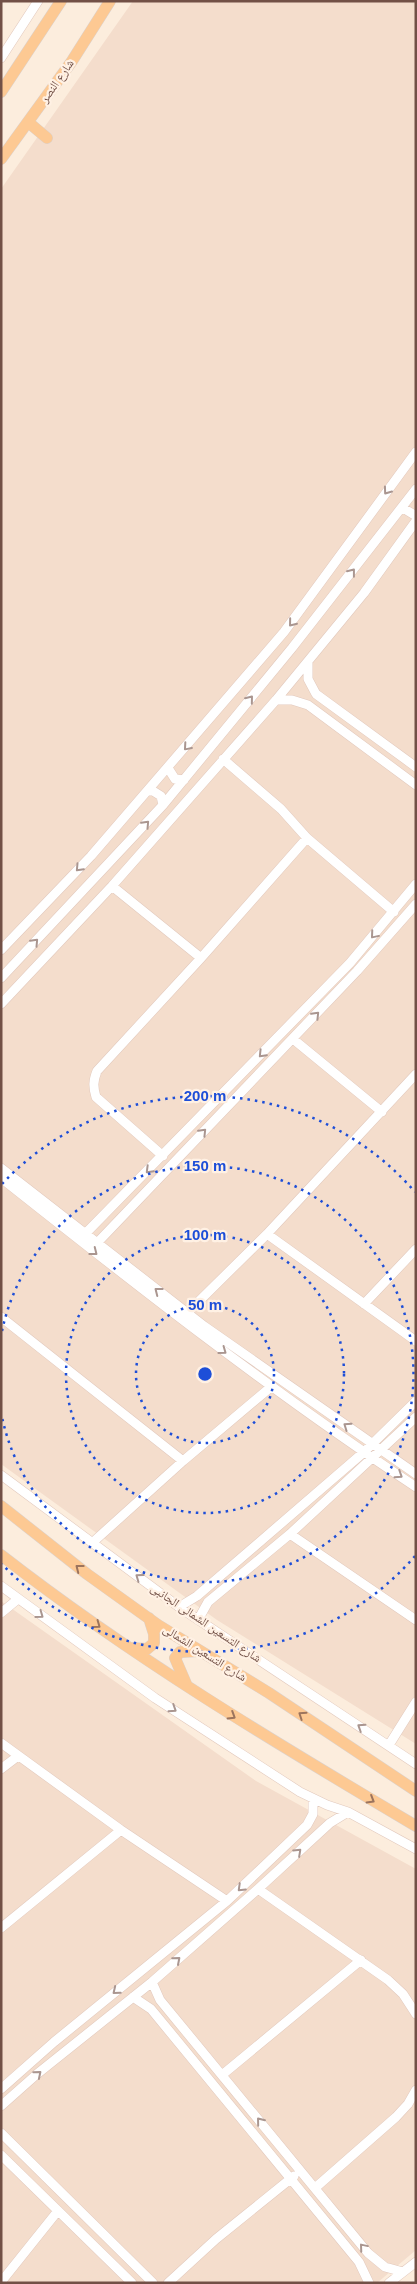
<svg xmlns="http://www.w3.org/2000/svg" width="417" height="2284" viewBox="0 0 417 2284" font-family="Arial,'Noto Naskh Arabic',sans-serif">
	<rect width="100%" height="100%" fill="#fceddd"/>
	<path fill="#f4ddcc" d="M133,1H416V1744L217,1620L1,1464V189Z
		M1,1601L256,1781L416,1869V2250L377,2283H1Z"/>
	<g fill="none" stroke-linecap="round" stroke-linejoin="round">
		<defs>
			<path id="minor" d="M1,58L38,1
				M403,508L416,516
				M308,663V679L316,694L416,767
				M276,700H292L308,705L416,785
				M223,759L281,809L307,838L394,912
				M168,768L175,779L184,780
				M148,791H153L161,796L163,805
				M112,886L201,958
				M1,950L91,856L284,632L416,452
				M1,978L163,805L292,648L416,489
				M1,1004L112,886L276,700L364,593L416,521
				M293,1039L382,1112
				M163,1156L96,1097C93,1087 93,1081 97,1071L201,958L307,838
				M1,1168L204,1326L416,1474
				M1,1178C136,1285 272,1392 416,1487
				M85,1234L350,963L416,884
				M267,1234L416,1341
				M97,1243L357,971L416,904
				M364,1304L416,1249
				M187,1313L267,1234L416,1074
				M1,1317L183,1461
				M1,1475L179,1607L416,1764
				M290,1534L416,1620
				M92,1543L183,1461L272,1386
				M1,1586L155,1698L300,1792L327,1805L348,1812L416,1849
				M179,1607L197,1596L364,1452L416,1401
				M1,1613L18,1599
				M198,1620L208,1602L290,1534L416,1417
				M1,1743L121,1830L227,1901
				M389,1745L416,1702
				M1,1769L18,1756
				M258,1889L388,1980L403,1994L416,2014
				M1,1928L121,1830
				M152,1982L160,2000L368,2253L385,2267L403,2272
				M133,1997L151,2009L359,2262L369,2283
				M222,2075L361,1960
				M1,2089L54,2042L227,1901L307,1825L313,1814V1799
				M1,2106L37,2074L152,1982L258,1889L330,1823L348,1812
				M1,2133L153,2283
				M1,2155L132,2283
				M315,2188L396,2117L408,2104L416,2090
				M1,2282L57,2212
				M168,2283L216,2239L294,2176
				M389,2283L416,2262"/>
			<path id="major" d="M1,92L61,1
				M28,122L47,138
				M1,159L72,61L110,1
				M1,1506L87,1574L158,1625L269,1693L416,1791
				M1,1555C132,1657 274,1742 416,1826
				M131,1648L147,1649L154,1643V1634L149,1618
				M187,1686L175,1658L180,1652L200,1651"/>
		</defs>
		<use href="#minor" stroke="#e2c9bd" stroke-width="10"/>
		<use href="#major" stroke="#dad2cf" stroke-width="12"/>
		<use href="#minor" stroke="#fff" stroke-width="9"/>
		<use href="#major" stroke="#fdc993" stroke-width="11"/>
	</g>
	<defs><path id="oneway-chevron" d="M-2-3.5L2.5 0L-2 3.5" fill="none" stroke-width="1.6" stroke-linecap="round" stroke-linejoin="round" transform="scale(1.25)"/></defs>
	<g stroke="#aa9690">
		<use href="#oneway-chevron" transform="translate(387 491) rotate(126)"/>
		<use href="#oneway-chevron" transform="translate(352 572) rotate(-52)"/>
		<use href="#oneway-chevron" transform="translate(292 623) rotate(129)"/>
		<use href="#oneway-chevron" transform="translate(250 699) rotate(-51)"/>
		<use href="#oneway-chevron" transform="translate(187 747) rotate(131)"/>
		<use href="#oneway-chevron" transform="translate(146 824) rotate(-47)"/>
		<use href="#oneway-chevron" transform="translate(79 868) rotate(133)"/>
		<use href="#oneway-chevron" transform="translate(374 935) rotate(130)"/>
		<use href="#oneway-chevron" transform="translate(35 942) rotate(-47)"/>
		<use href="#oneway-chevron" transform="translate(316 1015) rotate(-46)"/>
		<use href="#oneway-chevron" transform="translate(262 1054) rotate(134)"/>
		<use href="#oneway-chevron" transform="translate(203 1132) rotate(-46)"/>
		<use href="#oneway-chevron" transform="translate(149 1170) rotate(135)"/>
		<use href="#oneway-chevron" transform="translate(94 1252) rotate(38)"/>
		<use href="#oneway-chevron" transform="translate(158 1291) rotate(-142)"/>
		<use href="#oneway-chevron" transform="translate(223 1351) rotate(36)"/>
		<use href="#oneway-chevron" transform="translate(347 1426) rotate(-145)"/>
		<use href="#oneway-chevron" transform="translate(399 1475) rotate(33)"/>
		<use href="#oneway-chevron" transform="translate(139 1577) rotate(-144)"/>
		<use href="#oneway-chevron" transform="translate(40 1615) rotate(36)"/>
		<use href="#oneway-chevron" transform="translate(173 1709) rotate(33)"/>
		<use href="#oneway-chevron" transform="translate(361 1727) rotate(-147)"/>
		<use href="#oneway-chevron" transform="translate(298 1852) rotate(-43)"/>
		<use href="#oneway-chevron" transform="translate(241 1888) rotate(136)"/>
		<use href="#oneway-chevron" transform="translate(177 1960) rotate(-41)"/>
		<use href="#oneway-chevron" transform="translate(116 1991) rotate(141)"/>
		<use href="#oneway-chevron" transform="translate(38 2074) rotate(-40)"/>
		<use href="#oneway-chevron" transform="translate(260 2121) rotate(-129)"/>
		<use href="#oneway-chevron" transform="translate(363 2247) rotate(-130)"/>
	</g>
	<g stroke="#9c745d">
		<use href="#oneway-chevron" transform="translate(79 1568) rotate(-142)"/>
		<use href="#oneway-chevron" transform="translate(97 1625) rotate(36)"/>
		<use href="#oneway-chevron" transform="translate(302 1715) rotate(-146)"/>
		<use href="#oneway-chevron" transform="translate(232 1716) rotate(32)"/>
		<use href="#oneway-chevron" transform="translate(371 1800) rotate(31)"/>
	</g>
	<g fill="none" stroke="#1d4ed8" stroke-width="2.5" stroke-dasharray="2.5 5">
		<circle cx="205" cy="1374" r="69"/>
		<circle cx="205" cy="1374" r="139"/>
		<path d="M2 1331A208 208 0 1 1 2 1417"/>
		<path d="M415 1556A278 278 0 0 1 2 1564M2 1184A278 278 0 0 1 415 1192"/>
	</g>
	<g text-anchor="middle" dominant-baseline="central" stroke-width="4.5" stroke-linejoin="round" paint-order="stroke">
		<g font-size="12" fill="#725046" stroke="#fff1e4">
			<text transform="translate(57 81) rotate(-55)">شارع النصر</text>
			<text transform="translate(206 1623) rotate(34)">شارع التسعين الشمالى الجانبى</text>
			<text transform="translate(205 1653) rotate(32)">شارع التسعين الشمالى</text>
		</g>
	</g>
	<circle cx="205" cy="1374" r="8" fill="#1d4ed8" stroke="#fff1e4" stroke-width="2.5"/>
	<g font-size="15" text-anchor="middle" font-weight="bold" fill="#1d4ed8" stroke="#fff1e4" stroke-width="4.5" stroke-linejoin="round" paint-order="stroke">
		<text x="205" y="1101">200 m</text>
		<text x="205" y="1171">150 m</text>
		<text x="205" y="1240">100 m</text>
		<text x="205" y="1310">50 m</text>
	</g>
	<rect width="417" height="2284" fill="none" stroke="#725046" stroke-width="5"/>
</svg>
